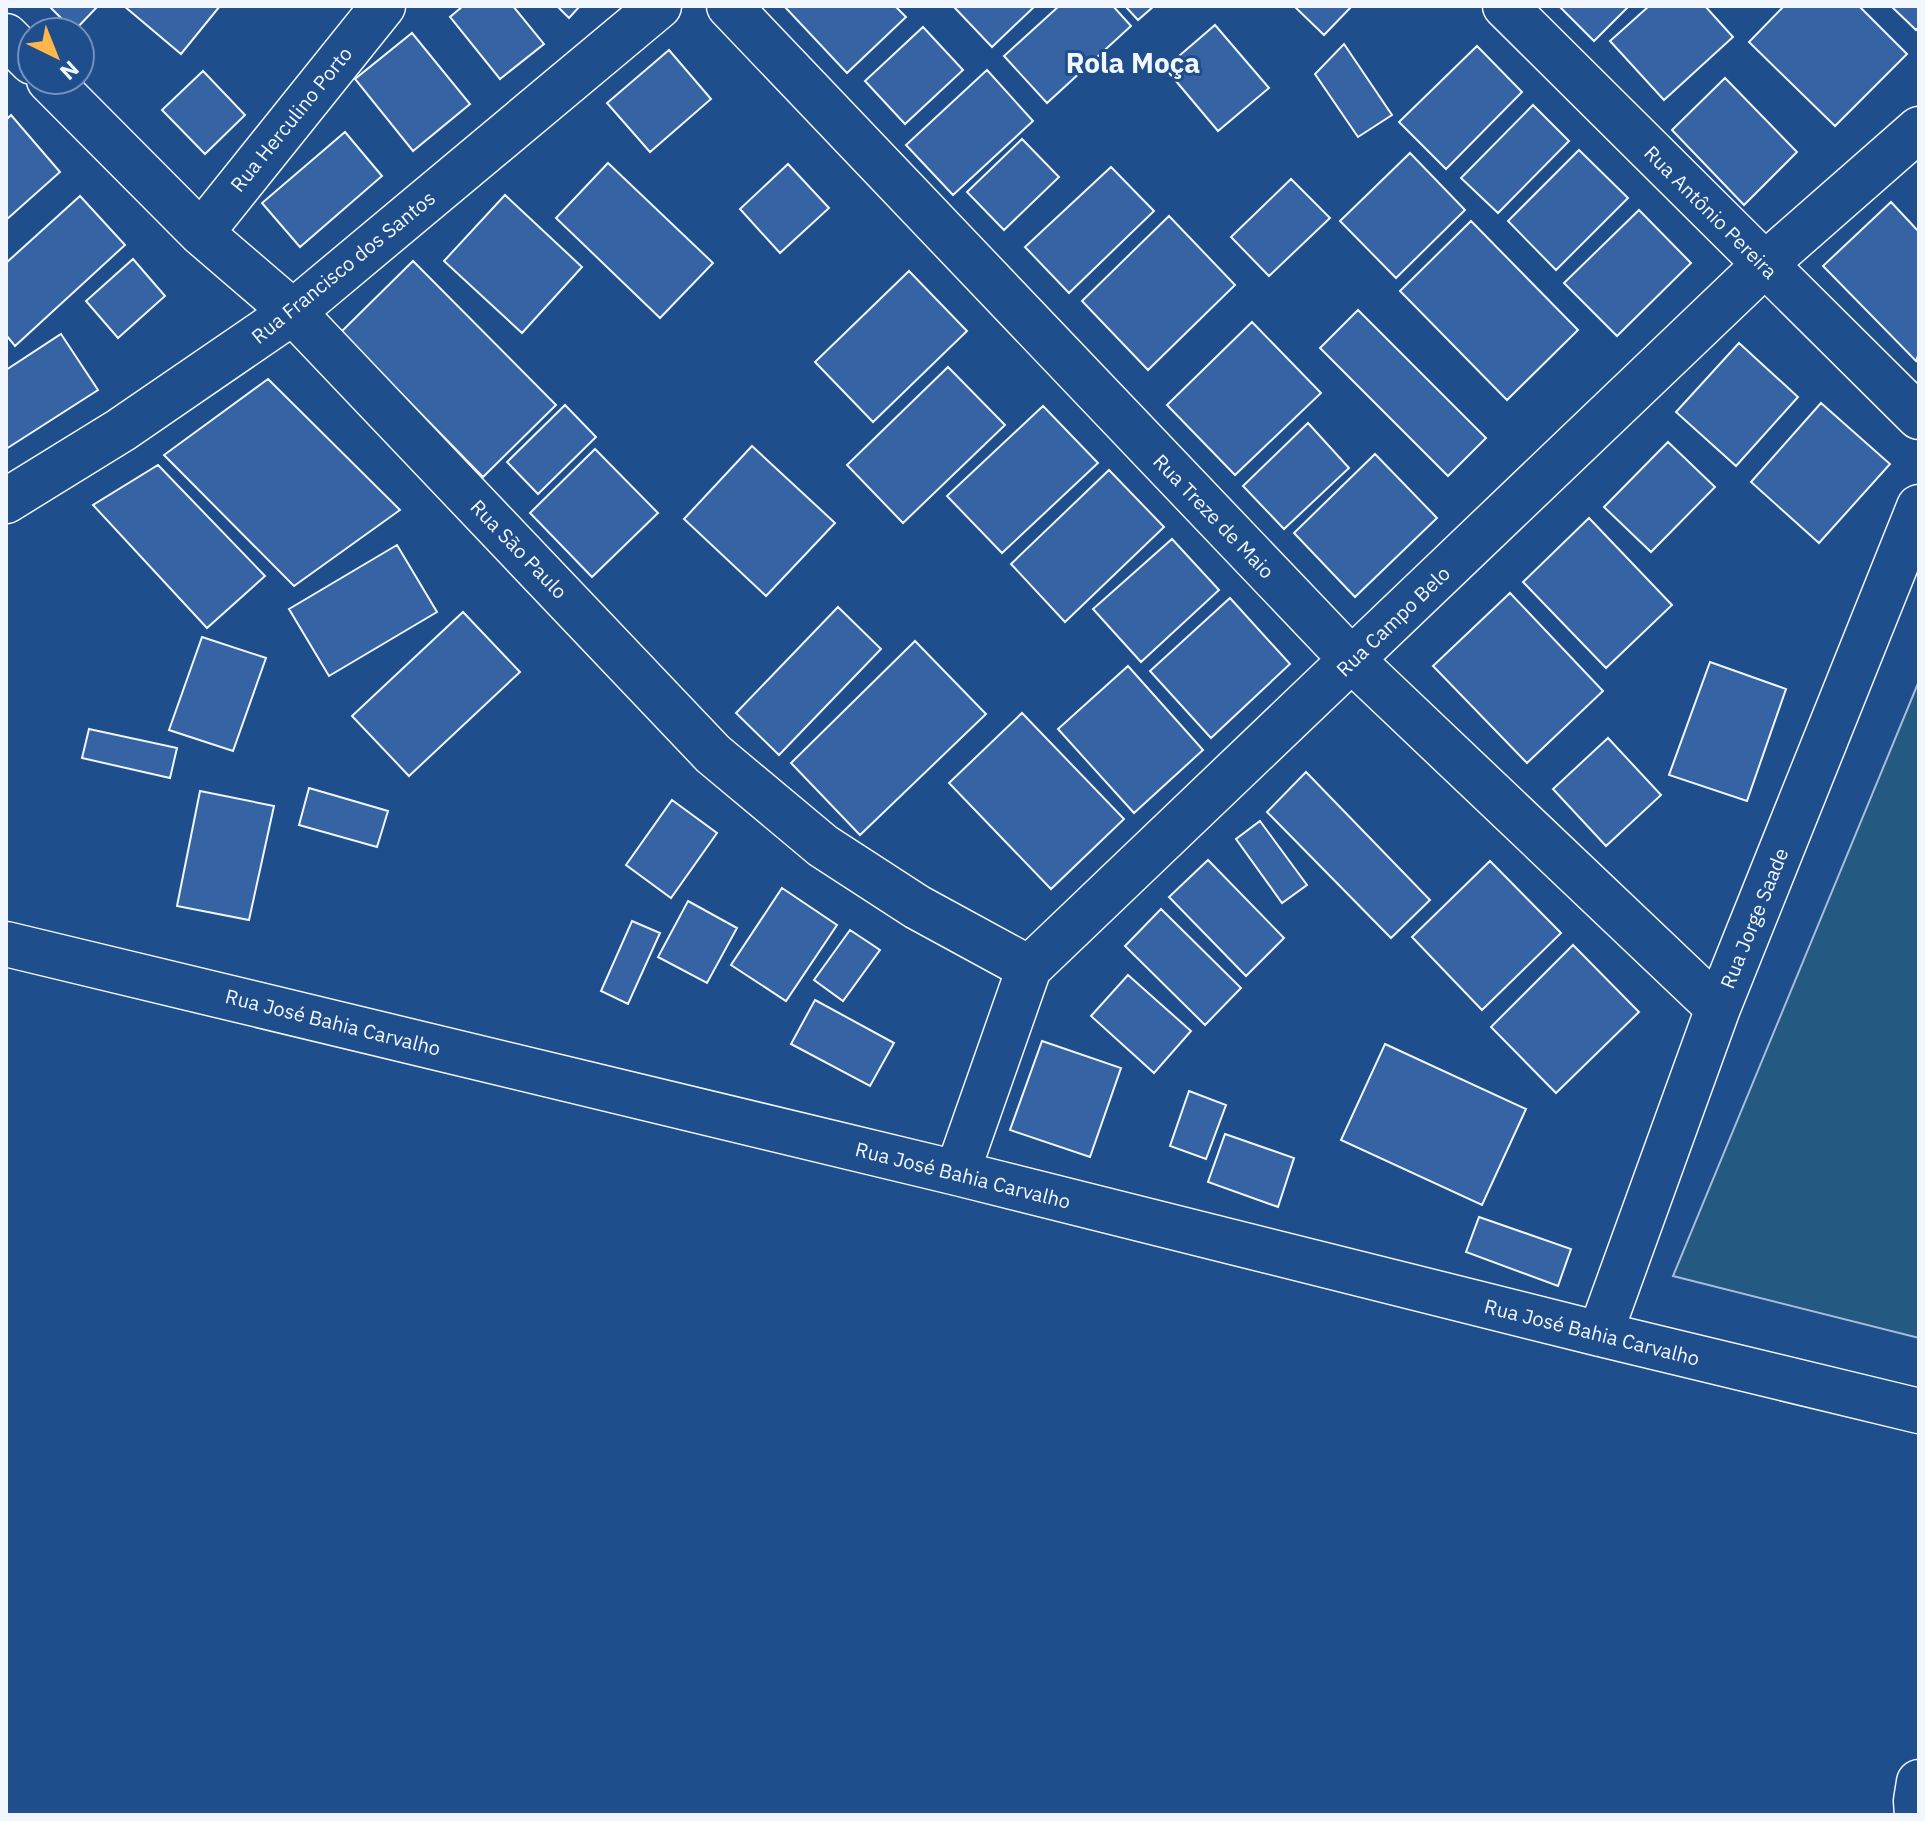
<svg xmlns="http://www.w3.org/2000/svg" width="1925" height="1821" viewBox="0 0 1925 1821" font-family="'IBM Plex Sans',sans-serif">
	<rect width="100%" height="100%" fill="#1f4e8c"/>
	<path fill="#245a82" stroke="#a8bbd7" stroke-width="2" d="M1919,681V1338L1673,1276Z"/>
	<path fill="#3563a3" stroke="#f2f6ff" stroke-width="2" d="M49,6H98L74,31Z
		M124,6H220L181,54Z
		M463,6H513L544,44L500,79L450,17Z
		M557,6H580L569,18Z
		M784,6H895L906,17L847,73Z
		M953,6H1035L992,47Z
		M1059,6H1113L1131,26L1047,103L1004,56Z
		M1125,6H1154L1138,20Z
		M1294,6H1352L1324,35Z
		M1559,6H1629L1594,41Z
		M1649,6H1705L1733,37L1664,100L1610,41Z
		M1784,6H1859L1907,54L1835,126L1749,42Z
		M1891,6H1919V27L1916,30Z
		M1215,25L1269,88L1218,131L1165,68Z
		M923,27L963,70L905,124L865,81Z
		M412,33L470,104L413,151L355,79Z
		M1344,44L1392,115L1358,137L1315,74Z
		M1477,46L1522,92L1446,169L1399,122Z
		M669,50L711,99L650,152L607,103Z
		M987,70L1033,121L953,195L906,145Z
		M203,71L245,115L205,154L162,110Z
		M1725,78L1797,152L1744,205L1672,130Z
		M1533,105L1569,141L1498,213L1461,178Z
		M11,115L60,172L6,220V120Z
		M345,132L382,176L300,247L262,203Z
		M1022,139L1059,177L1004,230L967,192Z
		M1579,150L1628,198L1556,270L1508,221Z
		M1410,153L1465,210L1396,278L1340,221Z
		M608,163L713,263L660,318L556,218Z
		M788,164L829,208L780,253L740,209Z
		M1111,167L1154,211L1069,293L1025,247Z
		M1291,179L1330,218L1269,276L1231,237Z
		M505,195L582,267L522,333L444,261Z
		M80,196L125,245L15,346L6,335V263Z
		M1891,202L1919,232V353L1916,361L1823,266Z
		M1639,210L1691,263L1617,336L1564,283Z
		M1169,216L1235,285L1148,370L1082,301Z
		M1471,221L1578,330L1507,400L1400,291Z
		M133,259L165,296L118,338L86,301Z
		M413,261L556,405L483,477L341,332Z
		M909,271L967,331L873,422L815,362Z
		M1358,310L1486,438L1448,476L1320,348Z
		M1252,322L1321,393L1235,475L1167,405Z
		M61,334L98,390L6,449V370Z
		M1739,343L1798,397L1736,466L1676,412Z
		M948,367L1005,425L903,523L847,465Z
		M268,379L400,510L294,586L164,455Z
		M1821,403L1890,464L1819,543L1751,482Z
		M565,405L596,437L538,494L507,462Z
		M1043,406L1098,463L1002,553L947,496Z
		M1308,423L1349,468L1284,529L1243,486Z
		M1668,442L1715,487L1651,552L1604,507Z
		M752,446L835,523L766,596L684,519Z
		M595,449L658,513L592,577L530,513Z
		M1375,454L1437,518L1355,597L1294,533Z
		M158,465L265,576L207,628L93,505Z
		M1109,470L1164,527L1065,622L1011,564Z
		M1589,518L1672,605L1606,668L1523,582Z
		M1172,539L1219,590L1141,662L1093,609Z
		M397,545L437,612L329,676L289,609Z
		M1510,593L1603,691L1527,763L1433,666Z
		M1230,598L1290,664L1211,738L1150,671Z
		M838,607L881,649L779,755L736,713Z
		M463,612L520,672L409,776L352,716Z
		M202,637L266,658L233,751L169,730Z
		M915,641L986,714L860,835L791,763Z
		M1710,662L1786,689L1747,801L1669,775Z
		M1128,666L1203,750L1134,813L1058,729Z
		M1022,713L1124,819L1051,889L949,783Z
		M89,729L177,748L170,778L82,758Z
		M1608,738L1661,795L1606,846L1553,789Z
		M1306,772L1430,900L1391,938L1267,812Z
		M309,788L388,811L377,847L299,825Z
		M200,791L274,806L249,920L177,906Z
		M672,800L717,833L671,898L626,865Z
		M1260,821L1307,885L1282,903L1236,839Z
		M1208,860L1284,938L1246,976L1169,897Z
		M1490,861L1561,933L1482,1010L1412,937Z
		M782,888L837,925L786,1001L731,965Z
		M688,901L737,928L707,983L658,957Z
		M1161,909L1241,988L1205,1025L1125,946Z
		M632,921L660,933L628,1004L601,991Z
		M850,930L880,950L843,1001L814,980Z
		M1573,945L1639,1012L1556,1093L1491,1027Z
		M1128,975L1191,1031L1154,1073L1091,1016Z
		M815,1000L894,1043L870,1086L791,1044Z
		M1042,1041L1121,1068L1090,1157L1010,1130Z
		M1385,1044L1526,1109L1482,1205L1341,1140Z
		M1189,1091L1226,1105L1206,1159L1170,1146Z
		M1225,1134L1294,1158L1278,1207L1208,1182Z
		M1479,1217L1571,1249L1558,1286L1466,1252Z"/>
	<g fill="none" stroke-linecap="round" stroke-linejoin="round">
		<defs>
			<path id="minor" d="M729,6L1352,660L1718,1008
				M1505,6L1919,417
				M6,36L32,62
				M49,80L201,233L293,312L713,754L823,846L917,907L1029,968
				M201,233L383,6
				M6,501L121,430L293,312L659,6
				M6,944L957,1173L1600,1334L1919,1411
				M957,1173L1029,968L1764,265L1919,129
				M1600,1334L1718,1008L1919,507
				M1917,1815L1916,1801L1919,1782"/>
		</defs>
		<use href="#minor" stroke="#f2f6ff" stroke-width="47"/>
		<use href="#minor" stroke="#1f4e8c" stroke-width="44"/>
	</g>
	<g text-anchor="middle" dominant-baseline="central" stroke-width="6" stroke-linejoin="round" paint-order="stroke">
		<g font-size="20" fill="#f2f6ff" stroke="#1f4e8c">
			<text transform="translate(291 119) rotate(-51)">Rua Herculino Porto</text>
			<text transform="translate(1711 212) rotate(45)">Rua Antônio Pereira</text>
			<text transform="translate(343 267) rotate(-39)">Rua Francisco dos Santos</text>
			<text transform="translate(1214 516) rotate(46)">Rua Treze de Maio</text>
			<text transform="translate(519 549) rotate(46)">Rua São Paulo</text>
			<text transform="translate(1393 621) rotate(-44)">Rua Campo Belo</text>
			<text transform="translate(1754 918) rotate(-68)">Rua Jorge Saade</text>
			<text transform="translate(333 1022) rotate(14)">Rua José Bahia Carvalho</text>
			<text transform="translate(963 1175) rotate(14)">Rua José Bahia Carvalho</text>
			<text transform="translate(1592 1332) rotate(14)">Rua José Bahia Carvalho</text>
		</g>
		<g font-size="28" font-weight="bold" fill="#f2f6ff" stroke="#1f4e8c">
			<text x="1133" y="62">Rola Moça</text>
		</g>
	</g>
	<rect width="1925" height="1821" fill="none" stroke="#f2f6ff" stroke-width="16"/>
	<g transform="translate(56 56) rotate(137)"><circle r="38" fill="#1f4e8c" stroke="#7391ba" stroke-width="2"/>
	<path d="M0-6L14 30L0 20L-14 30Z" fill="#ffb74d"/>
	<text y="-12" font-size="22" font-weight="bold" text-anchor="middle" fill="#f2f6ff">N</text>
	</g>
</svg>
